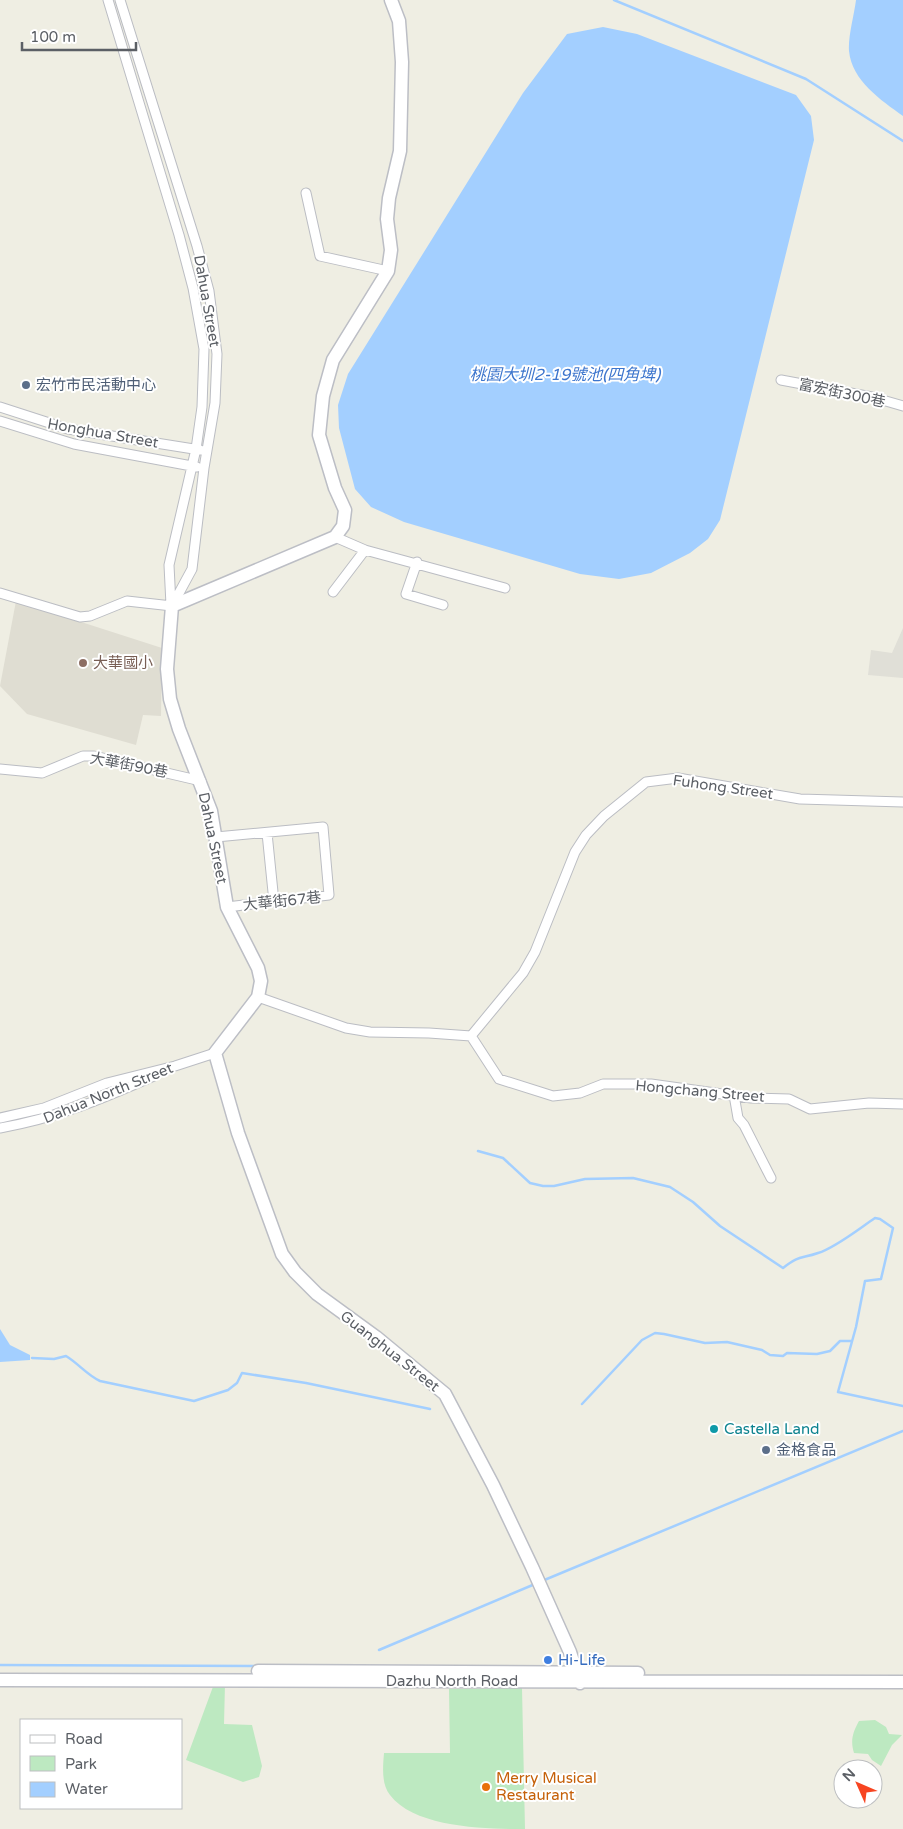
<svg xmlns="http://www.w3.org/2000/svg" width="903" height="1829" viewBox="0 0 903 1829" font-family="'Varela Round','Noto Sans TC',sans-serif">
	<rect width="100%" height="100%" fill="#efeee3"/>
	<path fill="#e0dfd7" d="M903,628V678L868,675L871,650L892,653Z"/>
	<path fill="#dfddd2" d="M16,601L162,648L161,716L143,715L136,745L27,714L0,686Z"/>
	<path fill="#bde9c1" d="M214,1684H225L224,1724L252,1725L262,1766L259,1777L243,1782L186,1760Z
		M522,1688L525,1829C486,1829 415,1828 390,1795C381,1784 383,1766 384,1753H450L449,1689Z
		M875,1720L886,1727L889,1734L902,1735L892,1745L881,1766L872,1760L868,1754L854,1753C850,1740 853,1732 859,1721Z"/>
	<path fill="#a3cfff" d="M856,0H903V116C881,100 852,81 849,51C848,36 854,16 856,0Z
		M603,27L637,34L796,95L811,116L814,140L720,520L708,539L690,553L651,573L619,579L580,574L404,522L371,507L355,489L339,428L338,405L348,374L523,93L567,34Z
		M0,1329L10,1345L30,1355V1360L0,1362Z"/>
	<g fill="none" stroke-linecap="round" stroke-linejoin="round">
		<path stroke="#a3cfff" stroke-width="2.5" d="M614,0L806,79L903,141
			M478,1151L503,1158L530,1183L543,1186H554L585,1179L633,1178L670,1187L693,1202L720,1226L783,1268C799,1255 801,1259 818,1253C835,1248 860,1228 875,1218L880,1219L893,1228L881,1279L865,1281L856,1327L838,1392L903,1406
			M32,1358L54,1359L66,1356C79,1364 87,1375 100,1381L194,1401L228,1390L237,1383L242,1373L306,1383L430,1409
			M582,1404L642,1340L655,1333L664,1334L705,1343L727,1342L762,1350L770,1355L783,1356L787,1353L817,1354L830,1351L840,1341H852
			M542,1581L903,1431
			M379,1650L535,1584
			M0,1665L255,1666"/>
		<defs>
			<path id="street" d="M108,0L179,235L193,288L204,349L202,407L196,449L169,565L171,605
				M120,0L197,246L209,291L217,354L215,403L204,468L192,569L172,606
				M306,193L320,256L388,271
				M781,380L872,397L903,406
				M0,407L68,429L200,450
				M0,421L74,444L197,467
				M335,537L365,550L505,588
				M417,562L406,594L443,605
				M333,592L365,550
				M0,593L80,617L90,616L127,601L172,606
				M0,769L42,773L83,756H94L201,781
				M267,833L274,902
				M216,837L323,827L329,895L227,907
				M258,997L346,1028L370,1032L429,1033L471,1036L499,1079L553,1096L580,1093L603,1084H651L751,1098L789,1099L810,1109L869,1103L903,1104
				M471,1036L523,973L535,952L575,852L586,835L604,816L646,782L678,778L800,799L903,802
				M734,1095L738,1118L744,1125L771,1178
				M0,1118L44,1108L107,1083L175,1066L215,1053
				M0,1128C57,1118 102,1099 154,1076"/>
			<path id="secondary" d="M391,0L399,21L402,62L400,151L389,198L387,219L391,250L388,271L333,360L323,396L319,435L335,488L345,510L343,526L335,537L172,606L167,669L170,699L179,729L211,811L227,907L258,968L261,981L258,997L215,1053L238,1133L282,1254L295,1272L317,1294L376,1337L445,1394L493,1485L532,1567L570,1652L580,1683
				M258,1671L638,1673
				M0,1680L903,1682"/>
		</defs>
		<use href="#street" stroke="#bbbdc3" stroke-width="11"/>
		<use href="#secondary" stroke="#bcbec5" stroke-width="15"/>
		<use href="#street" stroke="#fff" stroke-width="9"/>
		<use href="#secondary" stroke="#fff" stroke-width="12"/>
	</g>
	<g fill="#5c6f8a" stroke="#fff" stroke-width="2">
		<circle cx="26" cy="385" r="5"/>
		<circle cx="766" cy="1450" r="5"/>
	</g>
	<circle fill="#8d6e63" stroke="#fff" stroke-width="2" cx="83" cy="663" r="5"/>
	<circle fill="#0f9aa8" stroke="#fff" stroke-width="2" cx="714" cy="1429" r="5"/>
	<circle fill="#3f7fe0" stroke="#fff" stroke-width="2" cx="548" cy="1660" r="5"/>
	<circle fill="#e8710a" stroke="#fff" stroke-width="2" cx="486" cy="1787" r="5"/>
	<g text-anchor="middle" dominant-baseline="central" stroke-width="4" stroke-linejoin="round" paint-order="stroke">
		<g font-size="15" fill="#5b5f65" stroke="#fff">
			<text transform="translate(207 301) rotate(80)">Dahua Street</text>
			<text transform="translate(842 393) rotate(12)">富宏街300巷</text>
			<text transform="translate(103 433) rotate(10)">Honghua Street</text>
			<text transform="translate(129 765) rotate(11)">大華街90巷</text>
			<text transform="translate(723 787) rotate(8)">Fuhong Street</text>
			<text transform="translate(213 838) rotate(78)">Dahua Street</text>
			<text transform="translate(282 901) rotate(-6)">大華街67巷</text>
			<text transform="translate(700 1091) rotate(5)">Hongchang Street</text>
			<text transform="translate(108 1093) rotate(-22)">Dahua North Street</text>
			<text transform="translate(390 1351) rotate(38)">Guanghua Street</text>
			<text x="452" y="1681">Dazhu North Road</text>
		</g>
		<g font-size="15" fill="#4e5e75" stroke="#fff" text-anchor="start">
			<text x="36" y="385">宏竹市民活動中心</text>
			<text x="776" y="1450">金格食品</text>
		</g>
		<g font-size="15" fill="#785e54" stroke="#fff" text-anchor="start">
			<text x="93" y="663">大華國小</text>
		</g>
		<g font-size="15" fill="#0d838f" stroke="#fff" text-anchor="start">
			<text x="724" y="1429">Castella Land</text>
		</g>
		<g font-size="15" fill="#366cbe" stroke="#fff" text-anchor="start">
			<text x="558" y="1660">Hi-Life</text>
		</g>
		<g font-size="15" fill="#c56008" stroke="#fff" text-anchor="start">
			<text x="496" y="1778">Merry Musical<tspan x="496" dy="17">Restaurant</tspan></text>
		</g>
		<g font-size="16" font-style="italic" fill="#3c75cd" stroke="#fff">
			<text x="565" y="375">桃園大圳2-19號池(四角埤)</text>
		</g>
	</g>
	<rect x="20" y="1719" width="162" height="90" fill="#ffffff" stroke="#bdbfc1"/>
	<rect x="30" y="1735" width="25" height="8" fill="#ffffff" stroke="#bdbfc1"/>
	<text x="65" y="1744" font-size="15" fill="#5b5f65">Road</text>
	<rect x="30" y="1756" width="25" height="15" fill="#bde9c1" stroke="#bdbfc1"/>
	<text x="65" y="1769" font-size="15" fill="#5b5f65">Park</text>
	<rect x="30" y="1782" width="25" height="15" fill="#a3cfff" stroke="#bdbfc1"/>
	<text x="65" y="1794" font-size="15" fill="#5b5f65">Water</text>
	<g transform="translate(858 1784) rotate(315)"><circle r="24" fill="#ffffff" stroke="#bdbfc1"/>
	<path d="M0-4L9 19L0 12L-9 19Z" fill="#f74521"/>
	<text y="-8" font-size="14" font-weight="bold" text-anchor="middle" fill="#5b5f65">N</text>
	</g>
	<path d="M22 42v8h114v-8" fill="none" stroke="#5b5f65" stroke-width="2.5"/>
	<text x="30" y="42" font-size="15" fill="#5b5f65" stroke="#ffffff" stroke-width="4" paint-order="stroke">100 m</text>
</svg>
